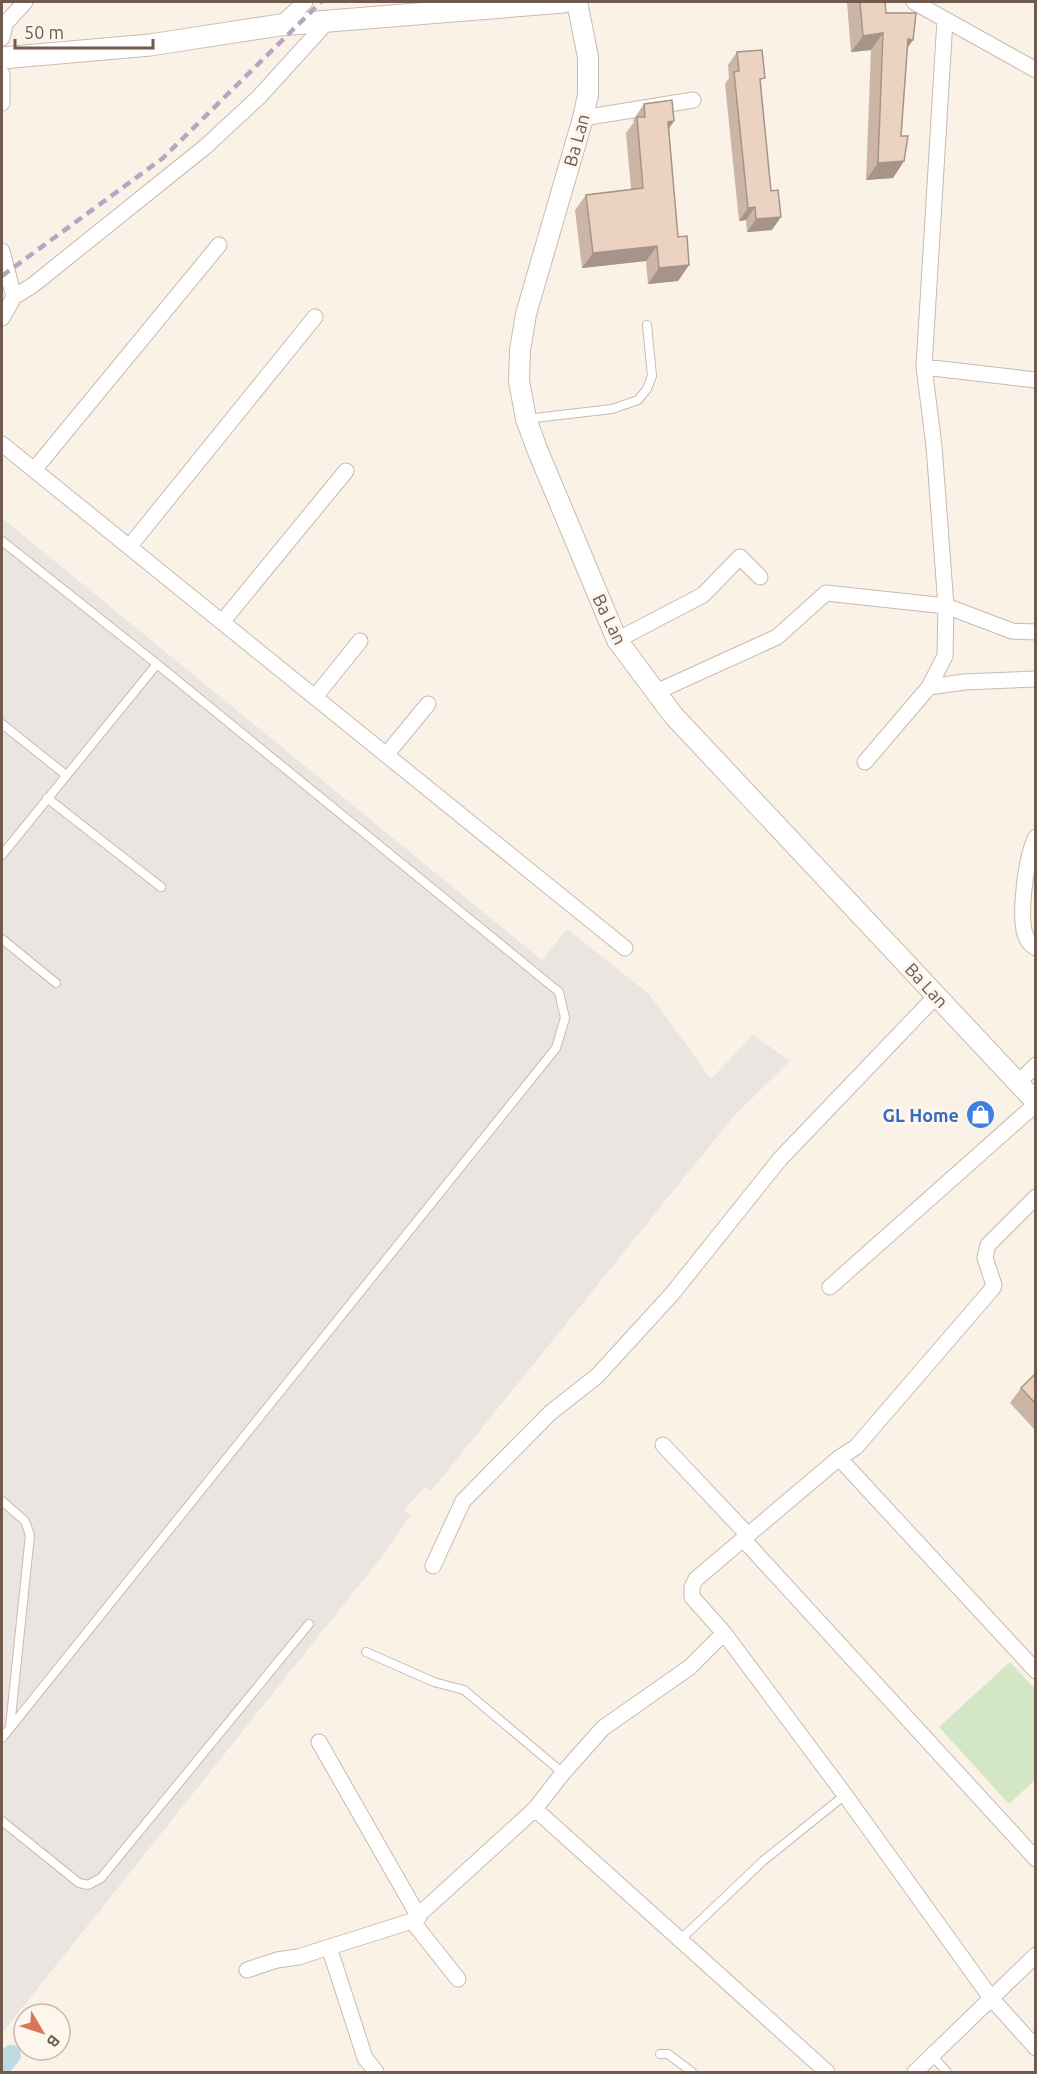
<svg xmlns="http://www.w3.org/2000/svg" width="1037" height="2074" viewBox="0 0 1037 2074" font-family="Ubuntu,sans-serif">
	<rect width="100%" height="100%" fill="#faf2e6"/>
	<path fill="#eae5e0" d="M2,518L542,960L567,929L649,994L711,1079L753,1035L790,1061L733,1117L431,1491L425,1487L404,1510L411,1515L380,1559L2,2033Z"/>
	<path fill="#d3e6c6" d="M1010,1662L1035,1689L1036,1779L1009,1804L939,1727Z"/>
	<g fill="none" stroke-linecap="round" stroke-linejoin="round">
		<path stroke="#bddce1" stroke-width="20" d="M2,2066L11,2055"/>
		<defs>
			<path id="service" d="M526,419L612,409L638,400L647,389L652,376L647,325
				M2,541L157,664L559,992L565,1018L556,1048L2,1738
				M2,724L66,775
				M47,798L161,887
				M2,855L157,664
				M2,939L56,983
				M2,1501L25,1521L30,1535L10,1727
				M366,1652L434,1682L464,1690L563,1773
				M2,1821L79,1883L88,1885L101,1878L309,1624
				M680,1940L763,1861L845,1795
				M660,2054H668L692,2072
				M933,2057L947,2072"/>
			<path id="minor" d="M914,2L1036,70
				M280,25L305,2
				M2,38L5,24L25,2
				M2,74V103
				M583,118L693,100
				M2,251L14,297
				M2,318L14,297L33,285L205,147L259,97L328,21
				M924,367L1036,380
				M2,444L625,948
				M34,470L219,245
				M129,547L315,317
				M222,622L346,471
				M617,640L703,595L740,557L760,577
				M929,687L964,682L1036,679
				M656,692L777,637L826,593L946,606L1012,631L1036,632
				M315,697L360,641
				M386,755L428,704
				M865,762L929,687L945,656L946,606L934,446L924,367L945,20
				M1036,837C1026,856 1018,918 1026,937C1028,942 1031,945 1036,948
				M1018,1083L1036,1065
				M830,1287L1036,1104
				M663,1445L747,1534
				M839,1458L1036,1671
				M743,1539L1036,1859
				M433,1566L463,1501L550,1413L597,1376L672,1294L780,1159L937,995
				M724,1633L845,1795L991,1998L1036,2048
				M319,1742L419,1917
				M535,1809L827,2072
				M329,1947L365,2058L376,2072
				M247,1970L277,1960L298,1957L412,1921
				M458,1979L412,1921L535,1809L563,1773L603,1728L690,1667L724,1633L692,1597V1587L696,1579L839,1458L856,1447L993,1288L994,1285L985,1258L988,1245L1036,1197
				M915,2072L1036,1955"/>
			<path id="tertiary" d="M577,2L588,57V95L583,118L526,314L520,350L519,381L526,419L537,449L617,640L673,715L1036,1102"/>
			<path id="secondary" d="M2,58L150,45L280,25L564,2"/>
		</defs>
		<use href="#service" stroke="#cabaae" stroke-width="10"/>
		<use href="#minor" stroke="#cabaae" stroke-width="17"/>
		<use href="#tertiary" stroke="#cabaae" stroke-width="22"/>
		<use href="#secondary" stroke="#cdbbac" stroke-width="23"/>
		<use href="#service" stroke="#fff" stroke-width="8"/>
		<use href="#minor" stroke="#fff" stroke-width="15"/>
		<use href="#tertiary" stroke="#fff" stroke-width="20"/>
		<use href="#secondary" stroke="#fff" stroke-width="21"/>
		<path stroke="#b5a6c2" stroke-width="4.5" stroke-dasharray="9 6" stroke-linecap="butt" d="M2,276L163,158L321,2"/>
	</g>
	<path fill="#cbb5a6" d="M847,2H885L886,13L907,48L901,136L904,161L893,178L866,180L871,50L851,52Z
		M737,52L760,84L772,230L747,232L746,220L739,221L725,84L729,78L728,65Z
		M644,104L674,121L669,128L678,237L689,265L678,281L648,284L646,261L582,268L575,210L586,195L631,189L626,133L634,122L633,120Z
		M1035,1374V1430L1010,1403L1021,1388Z"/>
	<path fill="#a59487" d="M883,33L871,50L851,52L863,36Z
		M908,39L913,40L901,57Z
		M674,121L663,137L668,122Z
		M904,161L893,178L866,180L878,163Z
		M755,207L746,220L739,221L748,208Z
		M781,217L772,230L747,232L756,219Z
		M657,246L646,261L582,268L593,253Z
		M689,265L678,281L648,284L659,268Z"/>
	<path fill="#ecd3c1" stroke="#a59487" stroke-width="1.5" d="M860,2H885L886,13H916L913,40L908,39L901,136H908L904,161L878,163L883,33L863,36Z
		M762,50L765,78L760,79L771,191L778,190L781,217L756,219L755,207L748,208L734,72L739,71L737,52Z
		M672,100L674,121L668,122L678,237L687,236L689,265L659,268L657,246L593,253L586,195L643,188L637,117H645L644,104Z
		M1035,1374V1403L1021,1388Z"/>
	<defs>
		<symbol id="shop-disc" viewBox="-11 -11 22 22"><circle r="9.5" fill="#3f7fe0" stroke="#fdf6ec"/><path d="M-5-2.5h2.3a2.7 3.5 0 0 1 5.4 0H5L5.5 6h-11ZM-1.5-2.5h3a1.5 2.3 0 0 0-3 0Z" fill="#fff"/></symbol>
	</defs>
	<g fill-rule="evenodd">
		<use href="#shop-disc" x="964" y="1098" width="33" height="33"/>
	</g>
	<g text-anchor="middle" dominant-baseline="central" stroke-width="6" stroke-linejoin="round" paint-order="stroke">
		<g font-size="18" fill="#705a4e" stroke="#fdf6ec">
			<text transform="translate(576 140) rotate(-75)">Ba Lan</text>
			<text transform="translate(610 619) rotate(64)">Ba Lan</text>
			<text transform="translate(927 985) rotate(47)">Ba Lan</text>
		</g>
		<g font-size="18" font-weight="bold" fill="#366cbe" stroke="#fdf6ec" text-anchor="end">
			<text x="959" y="1115">GL Home</text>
		</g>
	</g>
	<rect width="1037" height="2074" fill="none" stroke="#705a4e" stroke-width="6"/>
	<g transform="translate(42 2032) rotate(129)"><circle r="28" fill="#fdf6ec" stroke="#c5b8ad" stroke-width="1.5"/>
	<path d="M0-4.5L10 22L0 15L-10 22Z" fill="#d77658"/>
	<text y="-9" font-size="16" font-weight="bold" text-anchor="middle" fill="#705a4e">B</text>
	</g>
	<path d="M15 39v9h138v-9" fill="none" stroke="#705a4e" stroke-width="3"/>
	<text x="24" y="39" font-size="18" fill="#705a4e" stroke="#fdf6ec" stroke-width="4.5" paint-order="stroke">50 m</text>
</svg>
